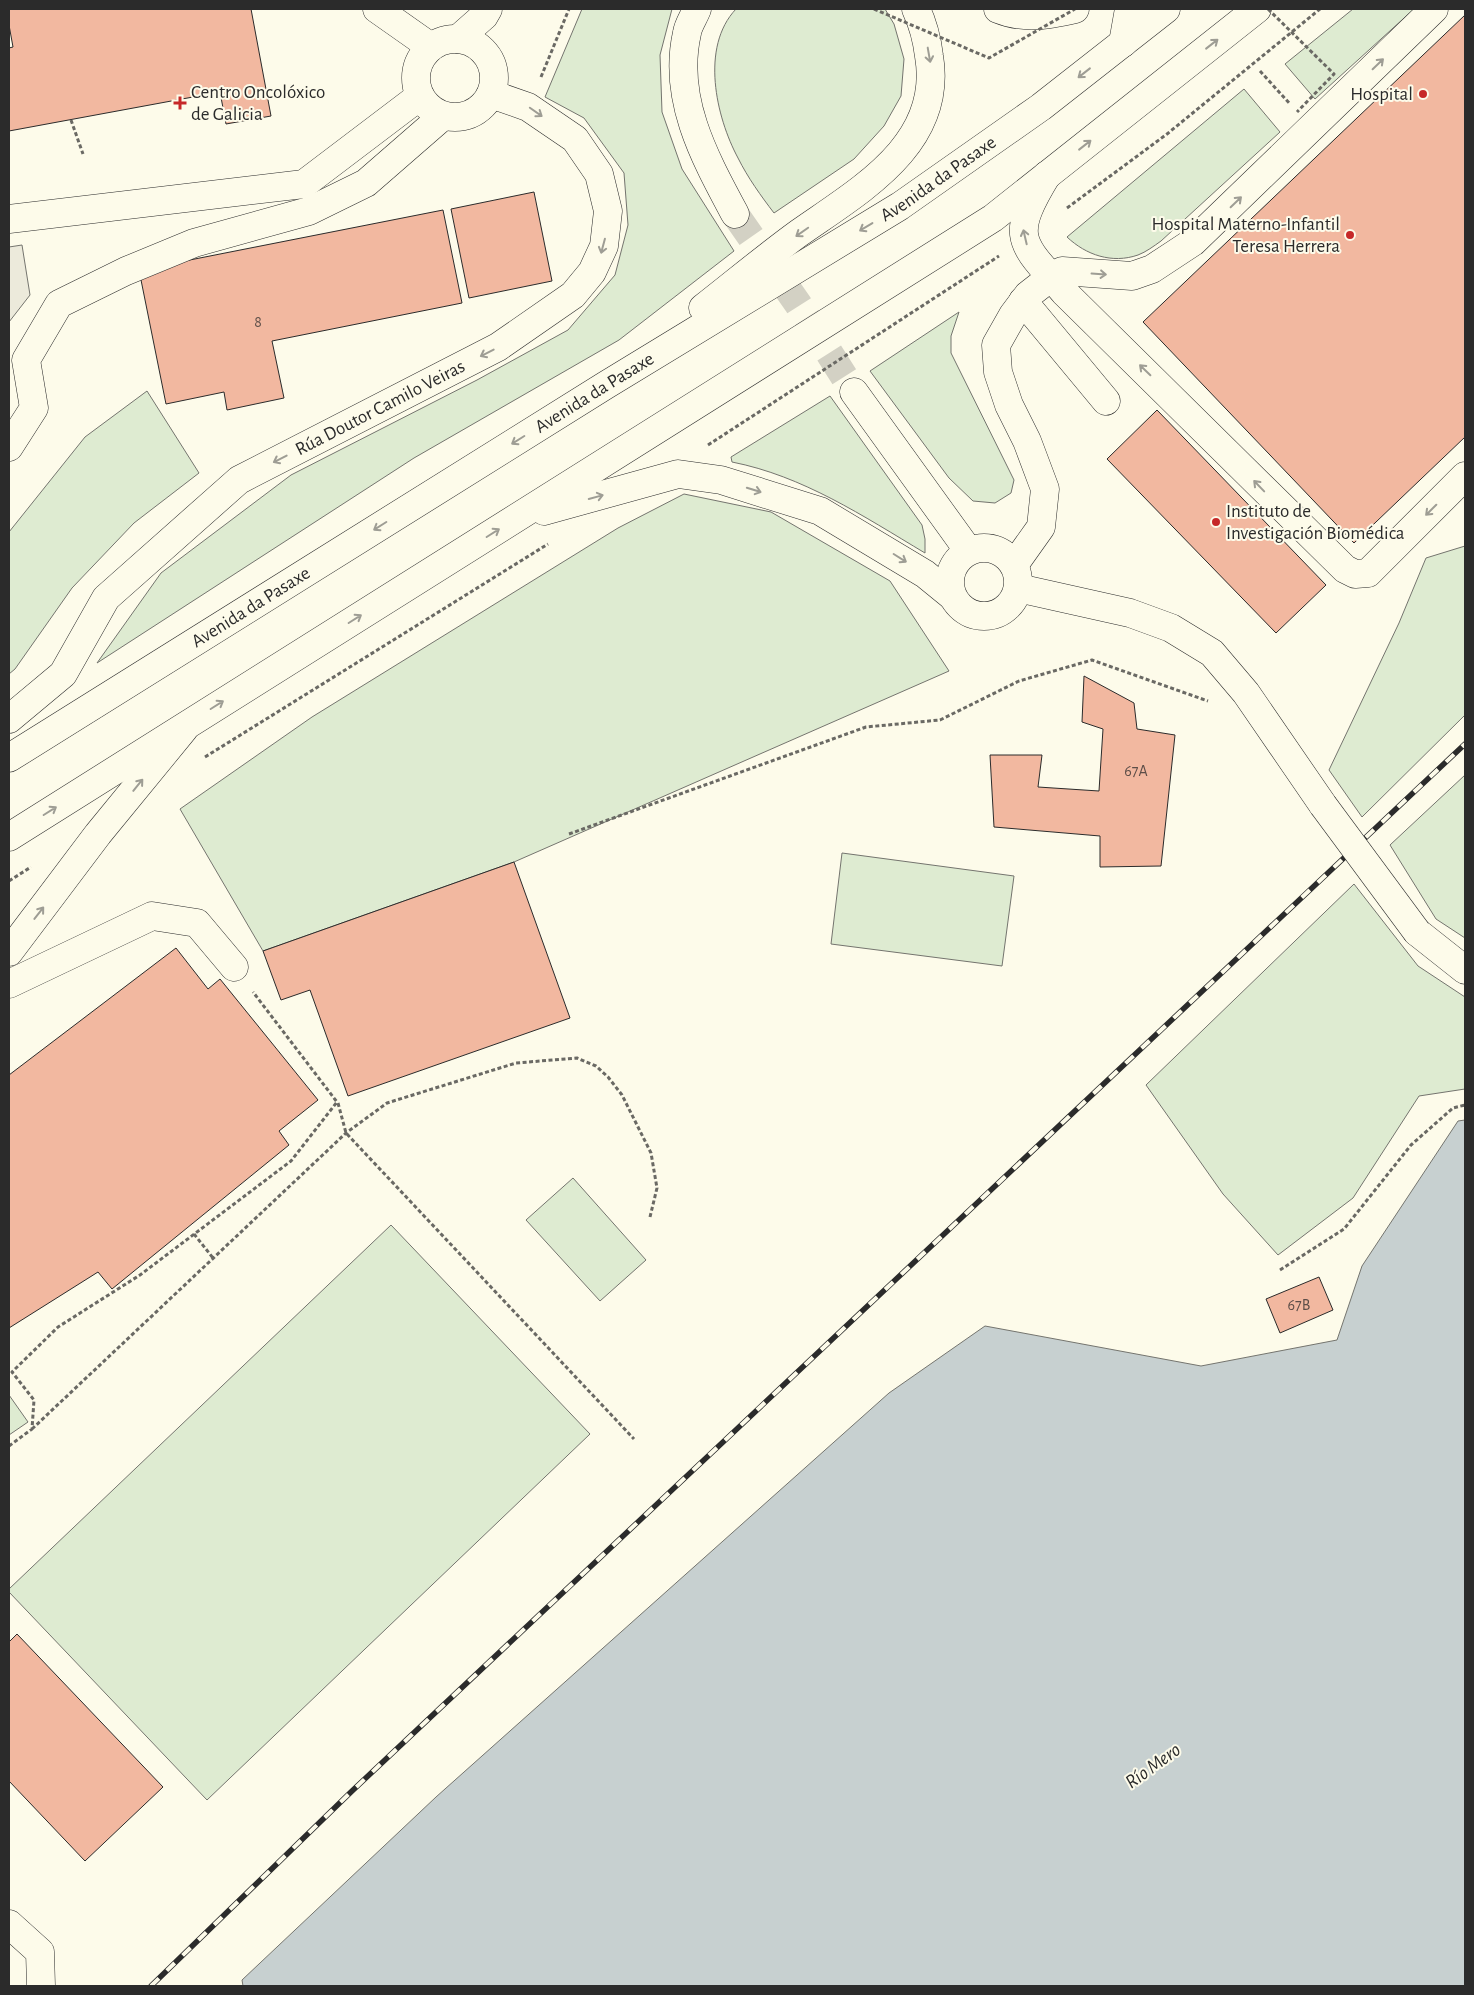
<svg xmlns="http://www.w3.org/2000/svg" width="1474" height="1995" viewBox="0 0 1474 1995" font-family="'Alegreya Sans',sans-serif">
	<rect width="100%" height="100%" fill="#fdfbea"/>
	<path fill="#deebd1" stroke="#74746e" d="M582,9H672L660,55L662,112L682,169L734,251L619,340L414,458L97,663L161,573L291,475L477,380L568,330L615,275L628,225L624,173L584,118L545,97Z
		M736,9H885L894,24L904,59L901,96L884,126L854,159L774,213C761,196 748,178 738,158C716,117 700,47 736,9Z
		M1353,9H1414L1315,99L1285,64Z
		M1244,89L1280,132L1161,241C1154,246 1146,252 1138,255C1112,264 1086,255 1067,237Z
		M959,312L951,336V353L1014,480L1011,493L995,503L973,501L949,478L870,371Z
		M147,391L199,473L134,523L72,588L15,669L9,674V532L85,437Z
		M830,396L922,525L925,539V553C863,516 803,476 732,462L731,457Z
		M684,494L771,512L890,581L949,671L514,862L263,951L180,809L312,717L618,528Z
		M1465,546V715L1362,817L1329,770L1399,623L1426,558Z
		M1465,775V938L1436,919L1390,845Z
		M842,853L1014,876L1002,966L831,944Z
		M1354,884L1418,966L1465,997V1089L1419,1096L1353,1198L1278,1255L1223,1194L1146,1085Z
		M573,1178L646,1260L600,1301L526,1220Z
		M391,1225L590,1434L207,1800L9,1592V1589Z
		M9,1395L28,1422L9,1435Z"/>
	<path fill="#eceadb" stroke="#74746e" d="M22,245L30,295L9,322V247Z"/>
	<path fill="#c7d0d0" stroke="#74746e" d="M1465,1120V1986H243L242,1980L436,1797L889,1393L985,1326L1201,1366L1337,1340L1362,1266L1458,1121Z"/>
	<path fill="#f2b8a0" stroke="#2b2b2b" d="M9,9H251L271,116L226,124L220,92L9,131V48L13,47L9,25Z
		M1465,15V437L1354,543L1143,322Z
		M534,192L552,281L469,298L451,209Z
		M443,210L462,303L272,341L284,398L227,410L224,392L166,404L139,270Z
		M1157,410L1326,585L1276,633L1107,459Z
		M1084,676L1134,703L1137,729L1175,735L1161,866L1100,867V836L994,827L990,755H1042L1038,787L1099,791L1103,729L1082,722Z
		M514,862L570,1018L348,1096L310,990L281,1000L263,951Z
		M176,948L208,989L220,979L318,1100L279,1131L289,1145L112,1289L98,1272L9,1328V1075Z
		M1319,1277L1333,1310L1280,1333L1266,1299Z
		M17,1634L163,1787L85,1861L9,1781V1642Z"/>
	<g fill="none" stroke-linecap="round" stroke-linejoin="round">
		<path stroke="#d3d1c4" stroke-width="28" stroke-dasharray="28 14" stroke-linecap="butt" d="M735,214L798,304L854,392"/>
		<defs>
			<g id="minor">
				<path d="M377,9L431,47"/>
				<path d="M697,9C694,17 688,25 687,33C672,99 705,158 735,214"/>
				<path d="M998,9C1025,20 1048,15 1075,9"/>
				<circle cx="455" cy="78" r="39"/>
				<path d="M458,39L484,16L488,9"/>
				<path d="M1047,175C1008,239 1021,242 1065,293L1345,569L1355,574L1368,573L1465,476"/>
				<path d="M9,219L304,184L420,96"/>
				<path d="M1023,301L1106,401"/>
				<path d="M854,392L968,550"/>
				<path d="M9,447L34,408L26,360L59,304L126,271L194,243L309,211L366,183L443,116"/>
				<circle cx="984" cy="582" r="34"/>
				<path d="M1014,565L1041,527L1045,489L1027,441L1009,405L998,372L996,345L1013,315L1028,295L1051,277L1062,271L1132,276L1152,269L1193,242L1434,9"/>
				<path d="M1018,588L1130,613L1171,628L1212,653L1246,693L1323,805"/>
				<path id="s1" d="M9,719L63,674L106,598L239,480L498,347L573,295L592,272L604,246L608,211L599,174L575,139L528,107L491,94"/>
				<path d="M1417,932L1465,970"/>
				<path d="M9,952L98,834L184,729"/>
				<path d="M9,984L152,916L197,923L234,967"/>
				<path d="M9,1924L40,1952L41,1986"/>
			</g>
			<g id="major">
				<path d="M1123,43L1129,9"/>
				<path d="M703,308C735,283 766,257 799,233C860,190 944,144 929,56C927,39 923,24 916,9"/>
				<path d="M544,511L678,474L721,480L820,511L925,574L952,596"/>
				<path id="s2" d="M9,758L606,385L900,206L1041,107L1166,9"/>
				<path d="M9,837L993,218L1257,9"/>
			</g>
		</defs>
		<use href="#minor" stroke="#2b2b2b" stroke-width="29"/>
		<use href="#major" stroke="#2b2b2b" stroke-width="29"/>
		<path stroke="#6a6964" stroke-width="3" stroke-dasharray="4 2.5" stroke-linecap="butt" d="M1260,71L1290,104
			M541,77L569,9
			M71,120L83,154
			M1067,208L1167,134L1320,9
			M708,445L999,256
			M205,757L548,544
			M569,834L866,727L940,720L1019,681L1092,660L1208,701
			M9,881L31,867
			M338,1103L346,1133L634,1439
			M194,1234L213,1258
			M1280,1270L1344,1229L1411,1145L1453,1108L1465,1105
			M32,1429L346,1133L387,1103L516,1063L577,1058L596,1066L608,1077L622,1095L651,1153L657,1188L650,1217
			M9,1446L32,1429L34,1400L12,1372L58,1327L140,1275L291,1161L337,1102L253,992"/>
		<use href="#minor" stroke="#fdfbea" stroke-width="28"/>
		<use href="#major" stroke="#fdfbea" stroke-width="28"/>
		<defs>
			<path id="rail" d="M151,1986L352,1791L1465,744"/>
		</defs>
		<use href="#rail" stroke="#2b2b2b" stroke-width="5.5"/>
		<use href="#rail" stroke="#fdfbea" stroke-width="4" stroke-dasharray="11" stroke-linecap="butt"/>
		<defs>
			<path id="minor-bridge" d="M1323,805L1417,932"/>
		</defs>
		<use href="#minor-bridge" stroke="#2b2b2b" stroke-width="29" stroke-linecap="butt"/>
		<path stroke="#6a6964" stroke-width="3" stroke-dasharray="4 2.5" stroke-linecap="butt" d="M874,9L989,58L1075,9
			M1268,9L1334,74L1297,112"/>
		<use href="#minor-bridge" stroke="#fdfbea" stroke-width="28"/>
	</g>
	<defs><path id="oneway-shaft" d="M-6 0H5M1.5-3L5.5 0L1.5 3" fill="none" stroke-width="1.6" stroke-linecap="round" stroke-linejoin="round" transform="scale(1.25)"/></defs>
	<g stroke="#9e9d94">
		<use href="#oneway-shaft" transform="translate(1212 44) rotate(-38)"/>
		<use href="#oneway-shaft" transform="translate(929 55) rotate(80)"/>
		<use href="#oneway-shaft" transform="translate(1378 64) rotate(-44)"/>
		<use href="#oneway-shaft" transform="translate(1084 73) rotate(142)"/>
		<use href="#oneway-shaft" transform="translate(536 112) rotate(35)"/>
		<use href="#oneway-shaft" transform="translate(1085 145) rotate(-38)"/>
		<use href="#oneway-shaft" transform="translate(1236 202) rotate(-44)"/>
		<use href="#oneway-shaft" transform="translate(866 227) rotate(149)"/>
		<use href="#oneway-shaft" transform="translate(802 232) rotate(145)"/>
		<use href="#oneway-shaft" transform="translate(1025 237) rotate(-103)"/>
		<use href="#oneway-shaft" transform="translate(603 246) rotate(105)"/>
		<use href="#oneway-shaft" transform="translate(1099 274) rotate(4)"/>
		<use href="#oneway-shaft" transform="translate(487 353) rotate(153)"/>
		<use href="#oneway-shaft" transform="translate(1145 370) rotate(-136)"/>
		<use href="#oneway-shaft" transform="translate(518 440) rotate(148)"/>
		<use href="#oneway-shaft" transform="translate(280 459) rotate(153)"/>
		<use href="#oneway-shaft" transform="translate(1259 486) rotate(-134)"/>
		<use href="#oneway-shaft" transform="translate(754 490) rotate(17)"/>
		<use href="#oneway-shaft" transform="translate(596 497) rotate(-15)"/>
		<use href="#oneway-shaft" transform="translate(1431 510) rotate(135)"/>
		<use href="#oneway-shaft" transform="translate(380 526) rotate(148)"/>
		<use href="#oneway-shaft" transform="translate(493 533) rotate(-32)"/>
		<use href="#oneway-shaft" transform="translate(900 558) rotate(32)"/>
		<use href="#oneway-shaft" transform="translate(355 619) rotate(-32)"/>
		<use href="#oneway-shaft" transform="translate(217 705) rotate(-32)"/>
		<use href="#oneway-shaft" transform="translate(138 785) rotate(-51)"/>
		<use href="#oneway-shaft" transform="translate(50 811) rotate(-32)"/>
		<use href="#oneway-shaft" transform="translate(39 913) rotate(-52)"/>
	</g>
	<g fill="#c62828" stroke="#fdfbea" stroke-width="2">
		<circle cx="1423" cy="94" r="5"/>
		<path d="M177.5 95.5h5v5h5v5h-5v5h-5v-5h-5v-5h5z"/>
		<circle cx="1350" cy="235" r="5"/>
		<circle cx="1216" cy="522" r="5"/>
	</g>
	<g text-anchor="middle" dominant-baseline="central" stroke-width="4" stroke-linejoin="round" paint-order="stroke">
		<g font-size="16" fill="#5d4e48">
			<text x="258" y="322">8</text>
			<text x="1136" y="771">67A</text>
			<text x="1299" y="1305">67B</text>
		</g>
		<g font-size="19" fill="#2b2b2b" stroke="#fdfbea" text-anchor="start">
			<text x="191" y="92">Centro Oncolóxico<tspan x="191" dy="22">de Galicia</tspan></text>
			<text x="1413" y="94" text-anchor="end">Hospital</text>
			<text x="1340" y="224" text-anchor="end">Hospital Materno-Infantil<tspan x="1340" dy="22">Teresa Herrera</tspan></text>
			<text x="1226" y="511">Instituto de<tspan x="1226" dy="22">Investigación Biomédica</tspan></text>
		</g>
		<g font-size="19" fill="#2b2b2b" stroke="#fdfbea">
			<text stroke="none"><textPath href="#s2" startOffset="1095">Avenida da Pasaxe</textPath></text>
			<text stroke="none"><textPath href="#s2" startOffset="690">Avenida da Pasaxe</textPath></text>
			<text stroke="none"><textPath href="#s1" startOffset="494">Rúa Doutor Camilo Veiras</textPath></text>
			<text stroke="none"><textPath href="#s2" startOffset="285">Avenida da Pasaxe</textPath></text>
		</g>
		<g font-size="20" font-style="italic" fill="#2b2b2b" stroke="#fdfbea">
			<text transform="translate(1153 1766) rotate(-36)">Río Mero</text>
		</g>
	</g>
	<rect width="1474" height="1995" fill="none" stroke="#2b2b2b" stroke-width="20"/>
</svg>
